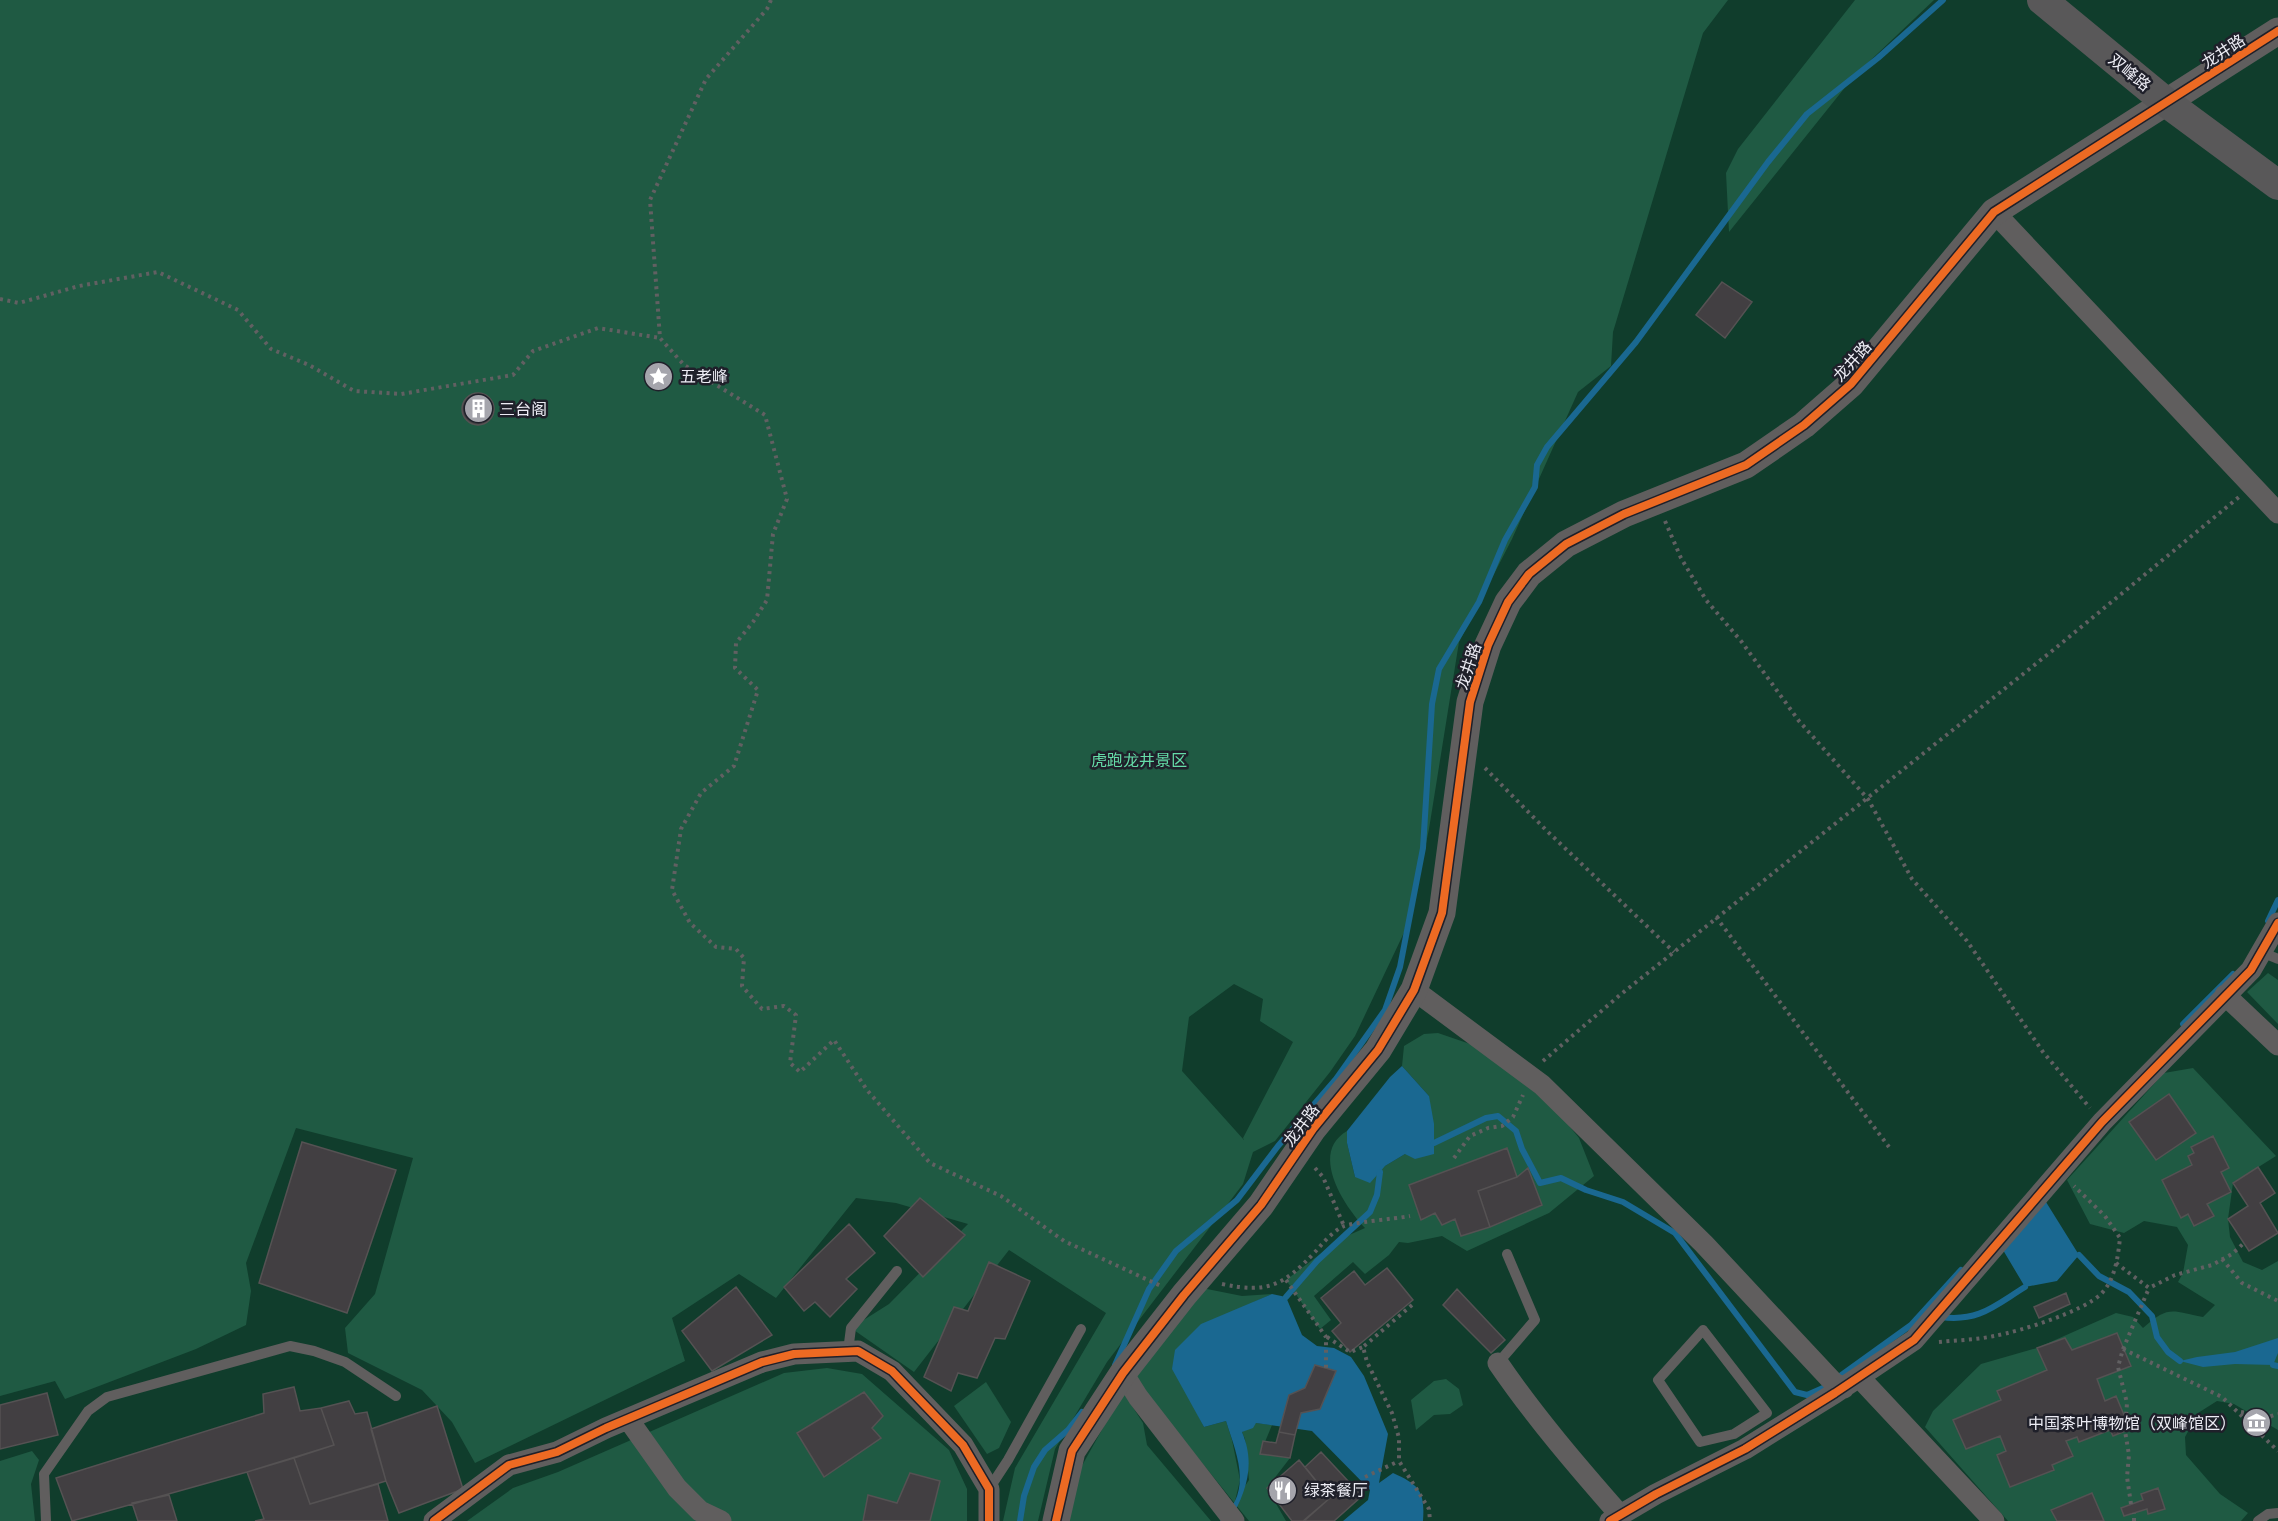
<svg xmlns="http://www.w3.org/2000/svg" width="2278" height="1521" viewBox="0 0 2278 1521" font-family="Quicksand,'Noto Sans SC',sans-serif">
	<rect width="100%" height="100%" fill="#222227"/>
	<path fill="#103d2c" d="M0,0H2278V1521H0Z"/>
	<path fill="#1f5a43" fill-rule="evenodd" d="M0,0H1728L1703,33L1613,332L1611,366L1578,392L1512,539L1459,642L1429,829L1410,920L1355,1036L1330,1072L1275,1141L1253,1152L1243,1184L1107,1362L1055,1449L1038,1521H1003L1015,1468L1106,1313L1009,1250L914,1372L851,1328L889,1304L968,1224L896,1203L856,1198L776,1298L739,1274L672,1318L685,1361L475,1463L452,1422L422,1390L348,1353L345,1328L375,1294L413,1158L296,1128L246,1263L251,1291L246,1325L196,1349L65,1399L55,1381L0,1396ZM1234,984L1263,999L1260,1021L1293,1042L1243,1138L1244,1140L1182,1071L1189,1017Z
		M1855,0H1934L1855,75L1729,232L1726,173L1738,149Z
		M2268,973L2278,980V1024L2247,992Z
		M1438,1033L1473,1045L1554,1107L1579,1138L1594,1176L1549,1213L1467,1251L1442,1236L1408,1243L1399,1242L1389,1255L1365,1274L1353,1262L1314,1296L1331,1320L1320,1329L1286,1280L1340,1239L1365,1228C1344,1206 1309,1153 1347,1131V1143L1355,1177L1385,1166L1405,1154L1429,1096L1402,1066L1404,1046L1424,1034Z
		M2193,1068L2276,1156L2233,1183L2228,1219L2230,1237L2243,1262L2262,1270L2278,1261V1430L2234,1404L2217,1401L2198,1413L2185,1437L2186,1455L2220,1494L2248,1513L2241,1521H2008L1925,1427L1933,1411L1981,1364L2037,1348L2116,1313L2133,1317L2143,1328C2169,1305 2171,1311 2203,1317L2215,1305L2178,1282L2183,1273L2188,1245L2177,1227L2144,1221L2124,1233L2090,1224L2067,1180L2164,1073Z
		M1202,1288L1242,1296L1272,1294L1254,1302L1190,1399L1204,1427L1226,1421L1232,1440L1240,1480L1235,1501L1249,1480L1245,1439L1242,1432L1256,1423L1272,1425L1260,1454L1290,1458L1267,1488L1286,1521H1249L1135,1380L1138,1367Z
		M827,1368L862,1374L949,1450L967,1489V1521H467L513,1488L558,1472L784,1373Z
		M1446,1379L1459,1389L1463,1405L1450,1414L1434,1415L1416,1430L1411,1400L1434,1381Z
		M986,1382L1011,1422L999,1448L987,1454L954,1406Z
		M1123,1392L1143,1423L1147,1445L1211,1521H1067L1079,1471Z
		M32,1451L39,1460L31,1484L35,1521H0V1461Z"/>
	<path fill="#1a6891" d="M1402,1066L1429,1096L1434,1124V1154L1415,1159L1405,1154L1385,1166L1370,1183L1355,1177L1347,1143V1131L1390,1077Z
		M2046,1202L2079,1255L2057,1281L2025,1287L2003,1250Z
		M1272,1294L1286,1297L1302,1335L1317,1346L1334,1348L1351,1357L1364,1376L1388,1434L1379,1483L1393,1473C1420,1485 1425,1492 1423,1521H1343L1368,1500L1370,1490L1312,1431L1256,1423L1253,1428L1242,1432C1256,1465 1246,1492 1230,1521H1220C1225,1515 1231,1508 1235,1501C1247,1475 1234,1447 1226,1421L1204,1427L1172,1369L1175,1350L1201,1324Z
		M2278,1338V1353L2273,1365L2235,1364L2203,1367L2180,1361L2197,1357L2235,1352Z"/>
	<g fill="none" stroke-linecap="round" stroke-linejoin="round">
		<path stroke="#1a6891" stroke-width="6" d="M2268,921L2278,900
			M2183,1024L2233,974
			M1434,1143L1486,1118L1498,1116L1516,1131L1522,1149L1540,1183L1561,1178L1586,1190L1623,1202L1675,1233L1795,1392L1807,1395L1823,1388
			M2079,1255L2099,1276L2129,1292L2152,1316L2157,1337L2168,1352L2180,1361
			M1286,1297L1317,1261L1370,1212L1377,1195L1380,1172
			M1941,1317C1979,1322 1994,1306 2025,1287
			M1115,1365L1149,1289L1176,1251L1237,1200L1278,1146L1336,1079L1385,1010L1400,967L1423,848L1432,704L1439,669L1479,602L1505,540L1535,487L1537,465L1547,447L1636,342L1768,162L1807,114L1878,58L1943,0
			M2273,1365L2278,1366
			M1836,1379L1911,1325L1961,1270
			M1020,1521L1024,1496L1034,1467L1045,1450L1068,1430L1082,1412"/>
	</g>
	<path fill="#423f42" stroke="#555253" stroke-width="1.5" d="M1722,282L1752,302L1725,338L1696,315Z
		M462 409a16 16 0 1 1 32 0a16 16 0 1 1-32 0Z
		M2169,1094L2196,1133L2156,1160L2129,1122Z
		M2213,1136L2229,1168L2221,1172L2231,1192L2207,1204L2214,1216L2194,1226L2188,1214L2181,1218L2162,1180L2192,1165L2188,1156L2194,1153L2191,1147Z
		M302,1142L396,1170L347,1313L259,1283Z
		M1507,1148L1517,1177L1478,1191L1490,1227L1461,1236L1455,1219L1442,1225L1435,1213L1421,1220L1409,1185Z
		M2258,1167L2275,1193L2260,1203L2278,1233L2249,1251L2228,1219L2248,1206L2233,1183Z
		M1528,1168L1542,1205L1490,1227L1478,1191L1517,1177Z
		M920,1198L965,1235L923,1277L884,1236Z
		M849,1224L875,1253L846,1279L857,1289L830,1317L815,1302L804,1311L784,1287Z
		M989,1262L1030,1281L1005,1339L995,1338L977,1378L958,1373L951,1391L924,1377L954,1307L968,1311Z
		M1387,1268L1413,1300L1350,1352L1332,1331L1341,1323L1321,1298L1354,1271L1365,1285Z
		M736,1287L772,1335L712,1371L682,1331Z
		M1457,1289L1505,1340L1491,1353L1443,1305Z
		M2066,1293L2070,1304L2039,1318L2034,1307Z
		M2117,1333L2131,1366L2097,1379L2105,1401L2116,1396L2130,1429L2113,1436L2110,1430L2079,1442L2077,1437L2066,1441L2073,1456L2052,1465L2054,1470L2010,1487L1997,1455L2006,1451L2000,1436L1966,1449L1953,1420L2001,1400L1997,1391L2047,1370L2037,1348L2065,1338L2072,1350Z
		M1315,1365L1336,1371L1320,1409L1301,1413L1295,1435L1279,1432L1289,1395L1305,1388Z
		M294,1387L300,1411L321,1408L334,1445L247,1472L72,1521L56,1478L264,1413L263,1394Z
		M864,1392L883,1416L872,1428L881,1438L824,1477L797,1433Z
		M47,1393L58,1435L0,1449V1405Z
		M349,1401L355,1414L367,1412L386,1481L310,1504L294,1458L334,1445L321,1408Z
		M437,1406L463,1489L399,1513L386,1481L371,1429Z
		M1279,1432L1295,1435L1290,1458L1260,1454L1263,1441L1276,1443Z
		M1321,1452L1362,1496L1334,1521H1304L1330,1498L1305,1467Z
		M294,1458L310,1504L378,1484L388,1521H255L264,1519L247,1472Z
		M1299,1460L1330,1498L1303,1521H1292L1267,1488Z
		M910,1473L940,1481L930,1521H863L868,1495L897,1503Z
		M2158,1488L2165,1509L2148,1514L2147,1509L2124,1516L2121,1508L2143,1500L2141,1494Z
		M2092,1493L2104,1521H2057L2051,1510Z
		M169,1495L177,1521H138L132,1503Z"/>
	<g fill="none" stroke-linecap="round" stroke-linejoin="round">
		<path stroke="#616062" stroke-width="4" stroke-dasharray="3 4.5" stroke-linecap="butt" d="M771,0L767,9L706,79L650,200L660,338L684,365L765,415L787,499L773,534L767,600L753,622L736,643L735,668L758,690L734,766L701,793L681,829L672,890L690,923L716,947L736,949L744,958L742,986L762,1009L784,1006L796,1015L790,1063L800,1072L834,1040L867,1090L930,1163L1001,1196L1064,1241L1161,1286
			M0,299L19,303L79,286L158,272L238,310L271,349L309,365L354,391L401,394L513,375L533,351L598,328L660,338
			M1665,521L1681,558L1706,600L1741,641L1799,721L1868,799L1912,879L1967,941L2043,1052L2090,1108
			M1485,768L1547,831L1674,952
			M1716,917L1889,1147
			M1543,1061L1620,995L2052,651L2239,497
			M1454,1158L1470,1136L1488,1128L1502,1126L1513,1117L1523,1095
			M1315,1168L1323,1177L1344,1226
			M2222,1259L2242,1283L2278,1301
			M2116,1263L2149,1288L2175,1275L2212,1265L2232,1254L2244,1243
			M1286,1280L1326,1337V1368
			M1222,1284C1268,1294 1284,1285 1315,1252C1323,1243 1331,1233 1342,1227C1352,1222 1395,1219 1410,1216
			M1412,1305L1363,1347L1367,1362L1392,1413L1399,1438V1461L1429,1509L1430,1521
			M1327,1337L1350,1352L1363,1347
			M1939,1342C1957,1340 1976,1340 1994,1336C2021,1331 2082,1312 2101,1294C2115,1280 2118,1257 2120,1238L2105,1216L2074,1186
			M2123,1349L2222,1397L2278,1451
			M2241,1412L2268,1417L2278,1414
			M1365,1477L1399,1461
			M2131,1504L2127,1477L2129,1455L2125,1431L2127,1403L2118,1367L2123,1349L2149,1288
			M2134,1521V1513"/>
		<path stroke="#605e5e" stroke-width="10" d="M2261,952L2278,959
			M1703,1330L1767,1413L1734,1434L1700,1442L1658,1380Z
			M848,1351L851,1328L897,1271
			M1498,1363L1535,1320L1507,1254
			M989,1489L1008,1460L1081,1329
			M46,1521L44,1474L88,1411L107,1397L290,1346L314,1351L345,1362L396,1396
			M2258,1521L2268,1514L2278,1513"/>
		<path stroke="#605e5e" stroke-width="21" d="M1994,212L2278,513
			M1414,990L1542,1085L1704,1244L1834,1383L1844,1388
			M2225,995L2278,1045
			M1498,1363C1535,1417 1577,1466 1620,1515
			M1123,1373L1138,1397L1234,1521
			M1859,1377L1994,1521
			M628,1419L677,1488L700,1511L721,1521
			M434,1521L509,1465L557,1452L606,1428L762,1362L794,1354L858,1351L892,1371L963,1445L989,1489V1521
			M1610,1521L1656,1494L1745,1449L1835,1393L1914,1340L2102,1122L2251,970L2278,923"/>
		<path stroke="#605e5e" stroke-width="27" d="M1056,1521L1072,1451L1123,1373L1184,1295L1261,1205L1313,1129L1378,1050L1414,990L1442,913L1470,702L1488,645L1508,602L1529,574L1566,544L1624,514L1746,465L1804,425L1851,384L1994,212L2278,31"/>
		<path stroke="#595859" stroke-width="30" d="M2042,0L2167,103L2278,185"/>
		<defs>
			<path id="cycleway" d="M434,1521L509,1465L557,1452L606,1428L762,1362L794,1354L858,1351L892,1371L963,1445L989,1489V1521
				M1056,1521L1072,1451L1123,1373L1184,1295L1261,1205L1313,1129L1378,1050L1414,990L1442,913L1470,702L1488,645L1508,602L1529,574L1566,544L1624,514L1746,465L1804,425L1851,384L1994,212L2278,31
				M1610,1521L1656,1494L1745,1449L1835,1393L1914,1340L2102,1122L2251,970L2278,923"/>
		</defs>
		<use href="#cycleway" stroke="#1f202a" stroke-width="11"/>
		<use href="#cycleway" stroke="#ed6a23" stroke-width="8"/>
	</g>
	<defs>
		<symbol id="sight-disc" viewBox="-11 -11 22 22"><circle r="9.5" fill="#a5a5ac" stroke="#1f202a"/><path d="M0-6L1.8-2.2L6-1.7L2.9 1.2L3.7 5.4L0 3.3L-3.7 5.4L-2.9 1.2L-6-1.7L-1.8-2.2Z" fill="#fff"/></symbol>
		<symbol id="building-disc" viewBox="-11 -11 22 22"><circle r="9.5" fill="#a5a5ac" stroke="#1f202a"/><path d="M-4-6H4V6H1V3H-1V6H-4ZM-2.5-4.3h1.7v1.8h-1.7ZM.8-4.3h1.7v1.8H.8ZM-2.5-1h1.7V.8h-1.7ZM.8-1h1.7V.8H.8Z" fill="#fff"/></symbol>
		<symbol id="museum-disc" viewBox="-11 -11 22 22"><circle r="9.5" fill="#a5a5ac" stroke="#1f202a"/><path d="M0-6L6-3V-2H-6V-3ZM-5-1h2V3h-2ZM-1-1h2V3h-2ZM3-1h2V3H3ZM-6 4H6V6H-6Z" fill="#fff"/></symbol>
		<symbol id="restaurant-disc" viewBox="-11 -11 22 22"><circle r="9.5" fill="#a5a5ac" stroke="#1f202a"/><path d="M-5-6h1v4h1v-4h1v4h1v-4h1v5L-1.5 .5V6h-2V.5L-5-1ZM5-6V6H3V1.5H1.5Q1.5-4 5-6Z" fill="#fff"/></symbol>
	</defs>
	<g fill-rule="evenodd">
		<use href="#sight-disc" x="642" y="360" width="33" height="33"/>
		<use href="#building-disc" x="462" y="392" width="33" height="33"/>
		<use href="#museum-disc" x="2240" y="1406" width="33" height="33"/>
		<use href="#restaurant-disc" x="1266" y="1474" width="33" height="33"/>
	</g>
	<g text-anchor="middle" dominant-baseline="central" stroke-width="5" stroke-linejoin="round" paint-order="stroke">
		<g font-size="16" fill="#ececf4" stroke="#1f202a">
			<text transform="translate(2223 51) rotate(-33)">龙井路</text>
			<text transform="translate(2130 72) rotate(39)">双峰路</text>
			<text transform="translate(1852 361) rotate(-48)">龙井路</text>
			<text transform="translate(1468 666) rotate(-72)">龙井路</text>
			<text transform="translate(1301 1125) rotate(-53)">龙井路</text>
		</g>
		<g font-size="16" fill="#ececf4" stroke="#1f202a" text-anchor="start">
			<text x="680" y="376">五老峰</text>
			<text x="499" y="409">三台阁</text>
			<text x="2236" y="1423" text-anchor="end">中国茶叶博物馆（双峰馆区）</text>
			<text x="1304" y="1490">绿茶餐厅</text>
		</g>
		<g font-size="16" fill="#65dda8" stroke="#1f202a">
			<text x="1139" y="760">虎跑龙井景区</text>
		</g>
	</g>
</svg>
